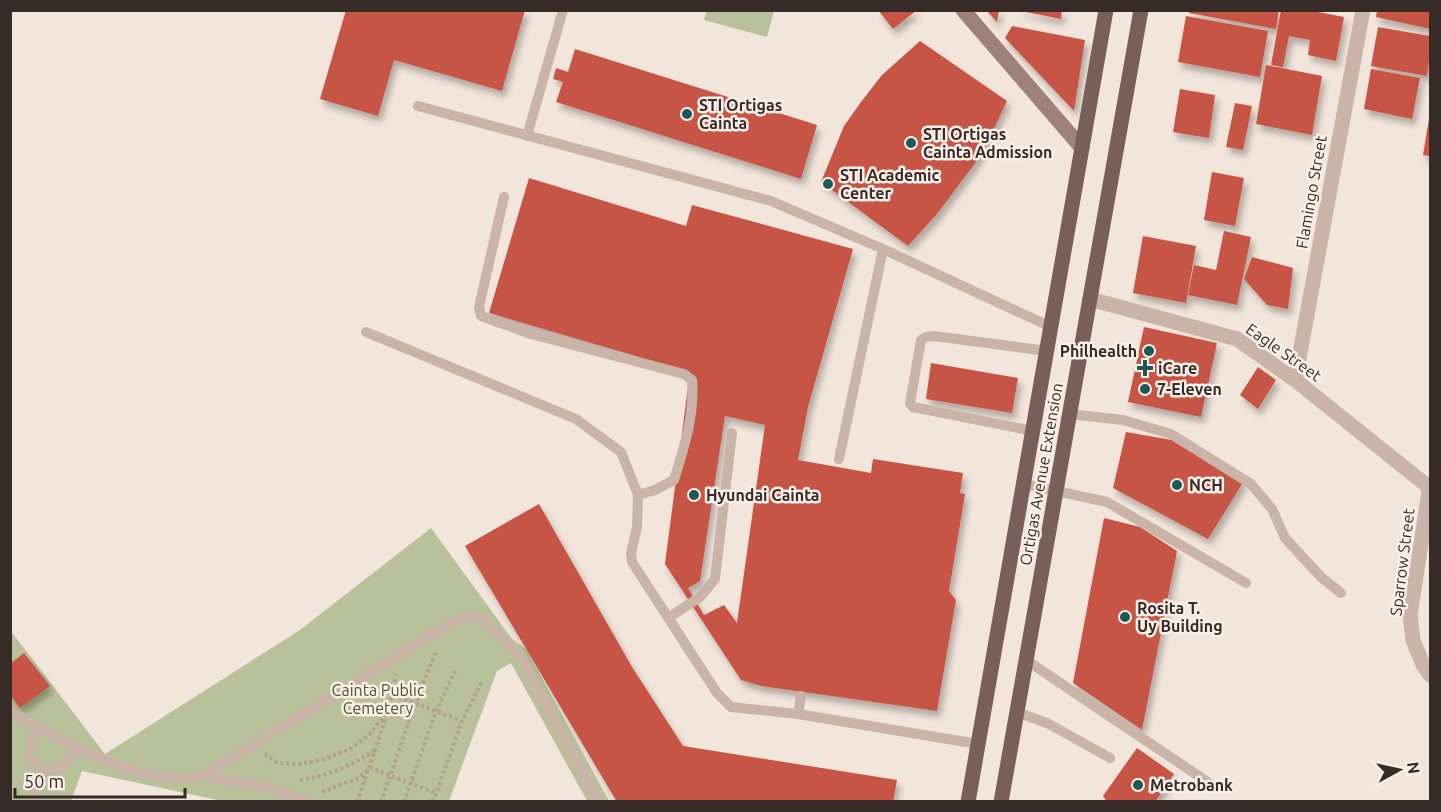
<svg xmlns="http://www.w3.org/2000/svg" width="1441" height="812" viewBox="0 0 1441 812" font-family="Ubuntu,sans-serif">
	<defs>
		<filter id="shadow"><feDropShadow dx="3.5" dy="6" stdDeviation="3" flood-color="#0004"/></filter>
	</defs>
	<rect width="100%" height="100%" fill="#f2e5db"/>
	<path fill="#b9c19b" d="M707,10H774V11L767,37L704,20Z
		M431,528L512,639L526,649L609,801H587L511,663L497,671L449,801H222L82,771L71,801H16L10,800V630L105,754L300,630Z"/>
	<path fill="#c75445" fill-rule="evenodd" filter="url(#shadow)" d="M346,10H525L502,91L394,60L378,116L320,99Z
		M878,10H917L893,29Z
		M986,10H999L997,22Z
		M1016,10H1062L1061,19Z
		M1190,10H1279L1276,29L1189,13Z
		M1281,10H1308L1344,17L1336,61L1308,55L1310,40L1289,36L1283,67L1271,65Z
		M1377,10H1430V29L1376,17Z
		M1186,16L1268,31L1260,77L1178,62Z
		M1012,26L1085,40L1074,111L1005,38Z
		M1378,27L1430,36V54L1427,76L1371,66Z
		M920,41L1007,101L993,131L976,162L937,214L908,246L821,182L844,126L861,102L882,75Z
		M575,49L817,125L801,179L556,102L563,82L553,79L556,68L568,72Z
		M1266,65L1322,76L1312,135L1256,124Z
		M1371,69L1420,78L1412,119L1364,109Z
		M1180,89L1215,95L1209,138L1173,132Z
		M1235,103L1252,106L1243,150L1226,147Z
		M1429,119H1430V156L1423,155Z
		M1212,172L1244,178L1235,226L1204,220Z
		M529,178L686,226L692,205L853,249L808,407L798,460L871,473L873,459L963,473L960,493L965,494L949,591L956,600L937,711L761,686L741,680L665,564L690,372L489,313ZM725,416L765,425L737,623L724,605L704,615L688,588L700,581Z
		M1224,231L1251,237L1237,305L1188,295L1194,265L1216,270Z
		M1143,236L1196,246L1186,303L1133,293Z
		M1252,257L1293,268L1288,309L1267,305L1244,279Z
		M1144,327L1217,343L1201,417L1128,402Z
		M931,363L1018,378L1012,413L926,399Z
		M1258,367L1276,380L1258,409L1240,395Z
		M1126,432L1172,440L1244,481L1208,539L1113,488Z
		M539,504L632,667L683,746L897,780L893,802H617L465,546Z
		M1104,518L1140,527L1177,551L1142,730L1073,683Z
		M24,653L50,686L20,708L10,695V664Z
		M1137,748L1174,774L1155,802H1107L1103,796Z"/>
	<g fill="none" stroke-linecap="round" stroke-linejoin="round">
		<path stroke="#b69d91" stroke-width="4" stroke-dasharray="3 3" stroke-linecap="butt" d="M393,695L462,721
			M265,754L278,763L301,764L321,760L349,750L369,735L389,709
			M300,780C328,776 351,766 375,750
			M322,792L359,778L370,768L436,793
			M357,802L389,709L396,675
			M381,802L415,704L436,651
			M404,802L436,711L456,669
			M433,802L462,721L483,680"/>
		<path stroke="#cab3a7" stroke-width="10" d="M418,106L771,201L883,249L1051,327
			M527,136L563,10
			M504,197L479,307L481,316L531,334L684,374L692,380C695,414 684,448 674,480L655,490L638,495
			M366,332L576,419L621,452L638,495L637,527L631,553L632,562L717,693L731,707L798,714L978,744
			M1069,414L1123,420L1171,434L1251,484L1272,509L1285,538L1321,577L1341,593
			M1033,431L913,407L910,403L921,340L926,337L934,336L1047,351
			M839,459L883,249
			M1024,484L1107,502L1246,583
			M668,618L700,597L715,579L732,433
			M1026,660L1212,785
			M10,711C63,741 142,789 203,776L447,625L467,616L483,619L521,659L598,802
			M1017,712L1049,724L1110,758
			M798,714L801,696
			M37,726C34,735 29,745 30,755C32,767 52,774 62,766C68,761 72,753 77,746
			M203,776L263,786L310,802
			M32,802L44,768"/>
		<path stroke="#cab3a7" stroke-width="15" d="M1090,299L1237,339L1295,380L1430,488
			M1295,380L1363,10
			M1430,486L1410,615L1413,640L1423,665L1430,675"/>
		<path stroke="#9e8178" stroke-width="15" d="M963,10L1082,148"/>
		<path stroke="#795f59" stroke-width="15" d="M968,802L1106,10
			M1001,802L1141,10"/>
	</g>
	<g fill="#1d5955" stroke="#faefe8" stroke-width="2">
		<circle cx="687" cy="114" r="6"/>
		<circle cx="911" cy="143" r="6"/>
		<circle cx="828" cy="184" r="6"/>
		<circle cx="1149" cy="351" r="6"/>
		<path d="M1142 359h6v6h6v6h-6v6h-6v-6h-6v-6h6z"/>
		<circle cx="1145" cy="389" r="6"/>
		<circle cx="1177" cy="485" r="6"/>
		<circle cx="694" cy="495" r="6"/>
		<circle cx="1125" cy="617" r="6"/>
		<circle cx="1138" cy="785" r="6"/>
	</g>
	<g text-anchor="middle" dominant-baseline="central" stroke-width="5" stroke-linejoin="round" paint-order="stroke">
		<g font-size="16" font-weight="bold" fill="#372b28" stroke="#faefe8" text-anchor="start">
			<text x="699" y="105">STI Ortigas<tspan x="699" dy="18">Cainta</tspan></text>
			<text x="923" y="134">STI Ortigas<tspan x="923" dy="18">Cainta Admission</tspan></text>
			<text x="840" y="175">STI Academic<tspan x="840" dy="18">Center</tspan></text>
			<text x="1137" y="351" text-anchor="end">Philhealth</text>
			<text x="1158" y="368">iCare</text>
			<text x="1157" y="389">7-Eleven</text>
			<text x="1189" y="485">NCH</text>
			<text x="706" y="495">Hyundai Cainta</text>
			<text x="1137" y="608">Rosita T.<tspan x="1137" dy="18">Uy Building</tspan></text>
			<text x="1150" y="785">Metrobank</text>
		</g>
		<g font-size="16" fill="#372b28" stroke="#faefe8">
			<text transform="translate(1311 192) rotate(-80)">Flamingo Street</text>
			<text transform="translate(1284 352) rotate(35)">Eagle Street</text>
			<text transform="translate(1041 474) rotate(-80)">Ortigas Avenue Extension</text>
			<text transform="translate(1402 562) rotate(-83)">Sparrow Street</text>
		</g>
		<g font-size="16" fill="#4b552b" stroke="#faefe8">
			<text x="378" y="690">Cainta Public<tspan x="378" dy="18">Cemetery</tspan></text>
		</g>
	</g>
	<rect width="1441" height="812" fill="none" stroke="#372b28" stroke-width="24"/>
	<g transform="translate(1399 770) rotate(82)" stroke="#faefe8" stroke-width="4.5" paint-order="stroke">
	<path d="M0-4.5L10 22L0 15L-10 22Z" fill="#372b28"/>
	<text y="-9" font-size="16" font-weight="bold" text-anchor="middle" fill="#372b28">N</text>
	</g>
	<path d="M15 788v9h170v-9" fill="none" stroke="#372b28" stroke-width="3"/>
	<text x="24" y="788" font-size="18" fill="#372b28" stroke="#faefe8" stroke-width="4.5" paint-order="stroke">50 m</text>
</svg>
